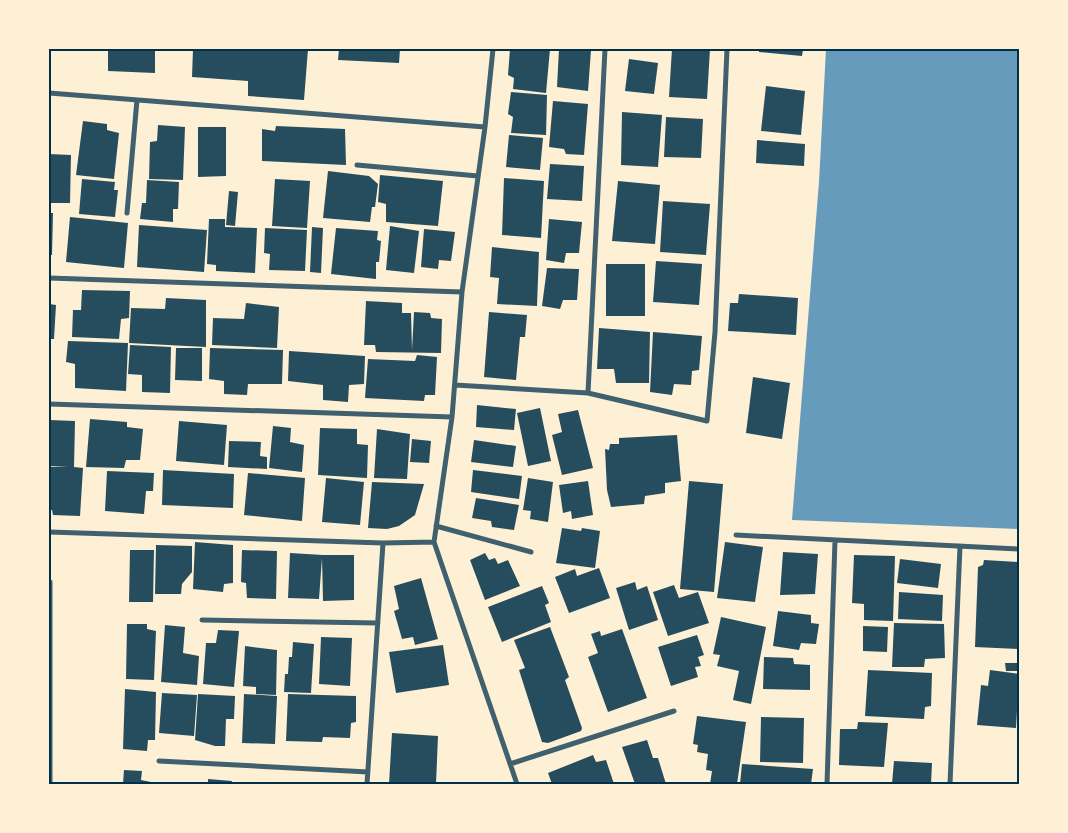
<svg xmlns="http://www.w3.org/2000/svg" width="1068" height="833" viewBox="0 0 1068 833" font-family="'Work Sans',sans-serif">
	<rect width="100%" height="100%" fill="#fdf0d5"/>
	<path fill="#669bbc" d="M826,49H1019V529L792,520L819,182Z"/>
	<path fill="#264d5e" d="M108,49H155V73L108,71Z
		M193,49H308L304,100L248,96V81L192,77Z
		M339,49H400L399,63L338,60Z
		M510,49H550L546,93L513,89L514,78L508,75Z
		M559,49L591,50L588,91L557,87Z
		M672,49H710L707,99L669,97Z
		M759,49H803L802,56L759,52Z
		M629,59L658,63L654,94L625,91Z
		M766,86L805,91L801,135L761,131Z
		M511,92L547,95L546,135L511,133L513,117L508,114Z
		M553,101L588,104L584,155L566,154L564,149L549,147Z
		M622,112L662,115L658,167L621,165Z
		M666,117L703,119L701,158L664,157Z
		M83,121L107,124V130L119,133L114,179L76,175Z
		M158,125L185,127L183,180L149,179L150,142L157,141Z
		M276,126L345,129L346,165L262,161V129L275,131Z
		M198,127H226V176L198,177Z
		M509,135L543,138L540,170L506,167Z
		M757,140L805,144L804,166L756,163Z
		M49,154L71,155L70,203H49Z
		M550,164L584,166L582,201L547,199Z
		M328,171L369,176L378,184L375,207H372L370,222L323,218Z
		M380,175L443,181L438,226L386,222V204L378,202Z
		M504,178L544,181L541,238L502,235Z
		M82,179L115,182L114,190H118L115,217L79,214Z
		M275,179L310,181L307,228L272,226Z
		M147,180L179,182L178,209H173V222L140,219L142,203H146Z
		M618,181L660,185L655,244L612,241Z
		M229,191L238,192L235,226L226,225Z
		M663,201L710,204L706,255L660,252Z
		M49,213H53L52,255H49Z
		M70,217L128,223L124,268L66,262Z
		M209,219H225V227L257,228L255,273L216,271V265L207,264Z
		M549,219L582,222L579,253H566L564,263L546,260Z
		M139,225L207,230L204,272L137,267Z
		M390,226L419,231L414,273L386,270Z
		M312,227L323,228L321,273L310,272Z
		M265,228L307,230L305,271L269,270L270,254L264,253Z
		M336,228L378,231L377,240L381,241L379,262H376V279L331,274Z
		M424,229L455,232L451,261L439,260L438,269L421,267Z
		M492,247L539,252L537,306L497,304L499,278L490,277Z
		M656,261L702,264L699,305L653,302Z
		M606,264H645V316H606Z
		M547,268L579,269L577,300H563L560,309L542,306Z
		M82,290L130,291L129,318L121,319L119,339L72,337L73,310H81Z
		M739,294L798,298L796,335L728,331L730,303H738Z
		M166,298L206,300V347L129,343L131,308L165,309Z
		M366,301L402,303V313H411L412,350L414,312L430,313L431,318L442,319L441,353L376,352L375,345H364Z
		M246,303L279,307L277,348L212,345L213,318L244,319Z
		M49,304L56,305L54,339H49Z
		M489,312L527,315L525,337H520L516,380L484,377Z
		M599,328L650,332L649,383H616L614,369H597Z
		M653,332L702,336L699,370L692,371L691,385L674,384L672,395L650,392Z
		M68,341L128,343L126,391L75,388V364L66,362Z
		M130,345L171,347L170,393L142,392V375L128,374Z
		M176,348H202V381L175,380Z
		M210,348L283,350L282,384H248L247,395L224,394V381L209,379Z
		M289,351L365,356L364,384L349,385L348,402L323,400V385L288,381Z
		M417,355L437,357L435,395H425L424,401L365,398L368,359L415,361Z
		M753,377L790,383L782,439L746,433Z
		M477,405L516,409L514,430L476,427Z
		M540,408L551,461L528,466L517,413Z
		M578,410L593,468L562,475L552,435L562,432L558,414Z
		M90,419L127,422V427L143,429L140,460H126L124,468L86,467Z
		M49,420L75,421L74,467L83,468L80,516L53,515L52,510H49V467H68L49,466Z
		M179,421L227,425L224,465L176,461Z
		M273,426L291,428L290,442L304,445L302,472L269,468Z
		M320,428L357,429V444L368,445L367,478L318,475Z
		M377,429L410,434L407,479L374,478Z
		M677,435L681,481L665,483V493L645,496L644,504L611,507L607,490L605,449L609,450L610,444H619V438Z
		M412,439L431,441L429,463L410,462Z
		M474,440L516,446L513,467L471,462Z
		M229,441L261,442L260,456L267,457V469L228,467Z
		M163,470L234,474L233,508L162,505Z
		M473,470L522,476L519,499L471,492Z
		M107,471L154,473L153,491H146L144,514L105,511Z
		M248,473L305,478L302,521L244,515Z
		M326,478L364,482L360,525L322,522Z
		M528,478L553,482L548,522L530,519L531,511L523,510Z
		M588,481L593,515L572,519L571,511L563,513L559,485Z
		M689,481L723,484L714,592L680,589Z
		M372,482L424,484L415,515L399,526L387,529L368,528Z
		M476,498L519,505L514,530L492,527L491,521L472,518Z
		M562,528L581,531L582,528L600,531L595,568L556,563Z
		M195,542L233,545V583L224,584L223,592L193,589Z
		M725,542L763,547L755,602L717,598Z
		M156,545L192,546V572L182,584L181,594H155Z
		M130,550H154L153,602H129Z
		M242,550L277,551L276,599L247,598L246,583L241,582Z
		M783,552L818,554L815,594L780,595Z
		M290,553L323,555H354V600L323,601L322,558L319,599L288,598Z
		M485,553L489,560L495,558L498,564L508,560L520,586L485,600L470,560Z
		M854,555L895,556L893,621L864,620V604L852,603Z
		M900,559L941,564L938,588L897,583Z
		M984,560L1019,562V649L975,647L978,567L983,565Z
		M599,568L610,598L569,613L555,577L575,569L577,576Z
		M421,578L438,639L415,645L413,637L402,639L394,611L399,609L394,586Z
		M635,582L637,590L647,586L658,620L629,630L616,588Z
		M674,585L679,598L698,592L709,623L668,636L653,592Z
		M542,586L549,603L545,605L551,622L502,642L488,607Z
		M899,592L943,595L942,621L898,619Z
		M778,611L811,615V623L819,624L816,644L801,643L799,650L773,646Z
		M721,617L766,627L751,704L733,700L739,671L717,666L720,655L713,654Z
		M894,623L944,624L945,658L925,659L924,667H892Z
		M127,624H147V629L156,631L154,680L126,679Z
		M165,625L185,627L183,653L199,656L197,685L161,682Z
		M863,626L888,627L887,652L863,651Z
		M550,627L569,677L565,680L582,728L581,731L548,743L542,742L519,670L525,668L514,640Z
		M622,629L647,698L608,712L588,657L598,653L591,634L600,631L601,636Z
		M218,630L239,631L234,687L203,684L206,643H216Z
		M697,635L704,655L698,657L701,666L695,667L698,677L671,686L658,647Z
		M321,637L352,638L350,686L319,684Z
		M293,642L314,644L311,693L284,692L285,674H288L289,657H292Z
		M443,645L449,685L396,693L389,652Z
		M245,646L277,650L276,695L256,694V687L243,686Z
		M764,657L793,658L794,664L810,665V690L763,689Z
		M1005,663H1019V671H1006Z
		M868,670L932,673L931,706L925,707L924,719L865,716Z
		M990,670L1019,674L1016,728L977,725L981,685L988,686Z
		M125,689L156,692L155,740H148L147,751L123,749Z
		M162,693L197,695L194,736L159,733Z
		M198,694L235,696L234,719H226L225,746H215L195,740Z
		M244,694L277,696L275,744L242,743Z
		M288,694L356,696V722L351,723L350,738L323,737L322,742L286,741Z
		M697,716L746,722L737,784H710L712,771L706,770L708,754L697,752L698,745L693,744Z
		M761,717L804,718L803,763L760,762Z
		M858,722L888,723L884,767L839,765L840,729H857Z
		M392,733L438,736L436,784H389Z
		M647,740L653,758H658L666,784H635L622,747Z
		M593,755L596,762L606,760L614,784H552L548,773Z
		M894,761L932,763L931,784H892Z
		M742,764L813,769L811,784H740Z
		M124,770L142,771L141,780L151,782L150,784H123Z
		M208,779L232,781L231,784H208Z"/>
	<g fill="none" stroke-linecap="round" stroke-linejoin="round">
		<path stroke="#3f606c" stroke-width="5" d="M493,49L485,127L462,292L452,417L434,542L517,784
			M49,93L485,127
			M357,165L478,176
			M127,213L137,100
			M49,278L462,292
			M455,385L588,393L707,421L715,332L727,49
			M588,393L605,49
			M49,404L452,417
			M436,526L531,552
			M49,532L383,543L434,542
			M736,535L1019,549
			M49,582H50V784
			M202,620L378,623
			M159,761L368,772
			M510,764L674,711
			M367,784L383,543
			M827,784L835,540
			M950,784L960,546"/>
	</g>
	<rect width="1068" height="833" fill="none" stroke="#fdf0d5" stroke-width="100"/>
	<rect x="50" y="50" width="968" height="733" fill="none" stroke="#003049" stroke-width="2"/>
</svg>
